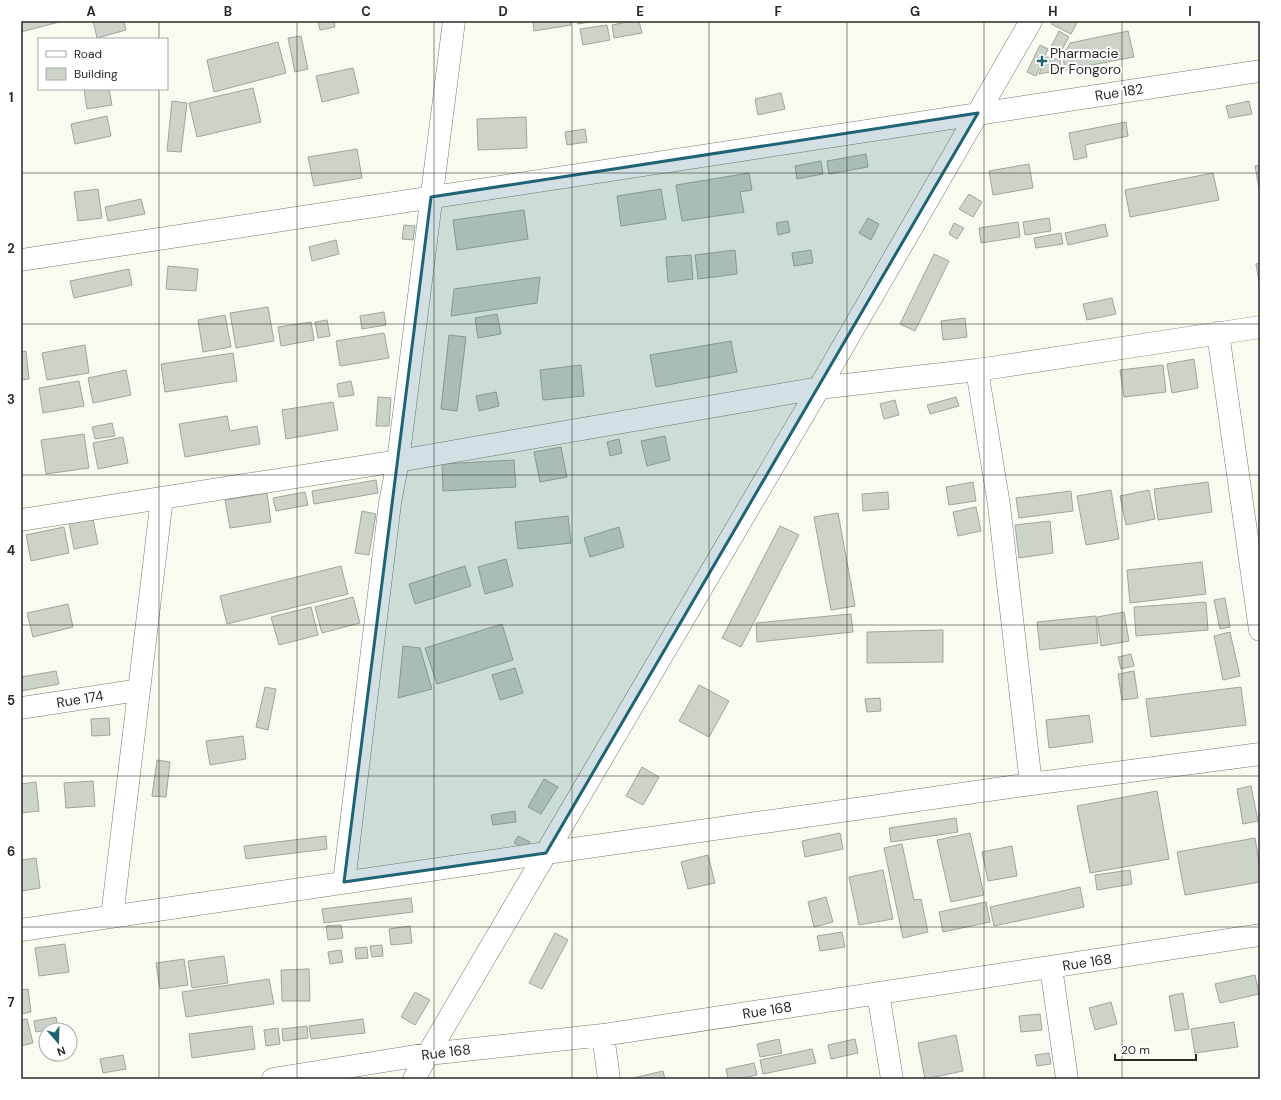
<svg xmlns="http://www.w3.org/2000/svg" width="1281" height="1100" viewBox="0 0 1281 1100" font-family="'DM Sans',sans-serif">
	<rect width="100%" height="100%" fill="#f8fbef"/>
	<path fill="#ccd3c9" stroke="#9fa69d" d="M21,21H63L21,32Z
		M93,21H124L126,30L97,38Z
		M318,21H334L335,27L320,30Z
		M533,21H570L571,25L534,31Z
		M577,21H596L578,24Z
		M632,21H639L642,33L614,38L612,25Z
		M1053,21H1078L1071,34L1051,24Z
		M607,25L610,40L583,45L580,29Z
		M1059,31L1069,37L1058,56L1049,51Z
		M1128,31L1134,57L1065,70L1063,56L1070,43Z
		M301,36L308,69L295,72L288,38Z
		M278,42L286,73L214,92L207,60Z
		M1040,45L1048,49L1036,76L1027,72Z
		M1046,57L1060,60L1061,70L1039,74Z
		M353,68L359,93L322,102L316,76Z
		M253,88L261,122L197,137L189,103Z
		M84,89H109L112,105L87,109Z
		M781,93L785,109L758,115L755,99Z
		M172,101L187,103L181,152L167,151Z
		M1249,101L1252,114L1229,118L1226,106Z
		M107,116L111,136L75,144L71,124Z
		M526,117L527,148L478,150L477,119Z
		M1126,122L1128,136L1085,145L1087,157L1074,160L1069,133Z
		M585,129L587,142L567,145L565,132Z
		M357,149L362,178L314,186L308,157Z
		M866,154L868,167L829,174L827,161Z
		M821,161L823,174L797,179L795,166Z
		M1029,164L1033,188L993,195L989,171Z
		M1260,165V193L1255,166Z
		M749,173L752,190L740,192L744,212L682,221L676,185Z
		M1213,173L1219,200L1130,217L1125,190Z
		M98,189L102,218L78,221L74,192Z
		M661,189L666,219L621,226L617,196Z
		M969,194L982,202L973,217L959,209Z
		M141,199L145,214L108,221L105,207Z
		M524,210L528,239L457,250L453,220Z
		M868,218L879,224L871,240L859,233Z
		M1049,218L1051,231L1025,235L1023,222Z
		M788,221L790,232L778,235L776,223Z
		M1018,222L1020,237L981,243L979,228Z
		M954,223L964,228L957,239L949,234Z
		M1105,224L1108,236L1068,245L1065,233Z
		M404,225L415,226L413,240L402,239Z
		M1061,233L1063,244L1036,248L1034,238Z
		M336,240L339,254L312,261L309,247Z
		M735,250L737,274L698,279L695,255Z
		M811,250L813,263L794,266L792,253Z
		M934,254L949,261L915,331L900,324Z
		M691,255L693,279L668,282L666,257Z
		M1260,263V287L1256,264Z
		M168,266L198,269L196,291L166,289Z
		M129,269L132,285L74,298L70,281Z
		M540,277L537,303L451,316L454,289Z
		M1112,298L1116,314L1087,320L1083,304Z
		M268,307L274,341L236,348L230,313Z
		M384,312L386,325L362,329L360,316Z
		M497,314L501,334L478,338L475,318Z
		M225,315L231,347L203,352L198,320Z
		M965,318L967,337L943,340L941,321Z
		M327,320L330,336L318,338L315,322Z
		M311,322L314,340L281,346L278,327Z
		M384,333L389,358L340,366L336,341Z
		M449,335L466,337L457,411L441,409Z
		M731,341L737,372L656,387L650,355Z
		M85,345L89,373L47,380L42,353Z
		M26,351L29,379L21,380V352Z
		M233,353L237,381L165,392L161,364Z
		M1194,359L1198,388L1172,393L1167,364Z
		M581,365L584,396L543,400L540,370Z
		M1163,365L1166,392L1124,397L1120,370Z
		M126,370L131,395L93,403L88,378Z
		M79,381L84,406L43,413L39,388Z
		M351,381L354,395L339,397L337,384Z
		M496,392L499,406L479,411L476,396Z
		M378,397L391,398L389,426H376Z
		M956,397L959,406L930,414L927,405Z
		M895,400L899,415L884,419L880,404Z
		M333,402L338,430L286,439L282,410Z
		M227,416L230,431L257,426L260,444L185,457L179,424Z
		M112,423L115,436L95,439L92,427Z
		M84,434L89,468L46,474L41,440Z
		M665,436L670,460L647,466L641,441Z
		M123,437L128,463L98,469L93,443Z
		M619,439L622,453L610,456L607,442Z
		M561,447L567,477L540,482L534,452Z
		M514,460L516,487L443,491L442,464Z
		M376,480L378,493L314,504L312,491Z
		M973,482L976,501L949,505L946,487Z
		M1208,482L1212,512L1158,520L1154,489Z
		M1111,490L1119,539L1086,545L1077,496Z
		M1149,490L1155,519L1126,525L1120,496Z
		M1071,491L1073,511L1019,518L1016,498Z
		M305,492L308,505L276,511L273,498Z
		M888,492L889,509L863,511L862,494Z
		M267,493L271,522L230,528L225,500Z
		M976,507L981,531L958,536L953,512Z
		M362,511L376,514L369,555L355,553Z
		M838,513L855,606L831,610L814,517Z
		M568,516L571,543L518,549L515,522Z
		M93,519L98,544L74,549L69,523Z
		M1050,521L1053,553L1019,558L1015,525Z
		M780,526L799,535L741,647L722,638Z
		M64,527L69,553L31,561L26,535Z
		M619,527L624,547L590,557L584,538Z
		M506,559L513,586L485,594L478,567Z
		M1202,562L1206,594L1130,603L1127,570Z
		M341,566L348,594L227,624L220,596Z
		M465,566L471,586L415,604L409,584Z
		M353,597L360,623L322,633L315,607Z
		M1225,598L1230,627L1220,629L1214,600Z
		M1206,602L1208,630L1136,636L1134,607Z
		M68,604L73,627L33,637L27,613Z
		M311,607L318,635L279,645L271,617Z
		M1124,612L1129,641L1101,646L1097,617Z
		M851,614L853,632L757,642L756,623Z
		M1096,616L1098,643L1040,650L1037,622Z
		M502,624L513,660L437,684L425,648Z
		M943,630V662L867,663V632Z
		M1230,632L1240,676L1223,680L1214,636Z
		M403,646L420,648L432,689L398,698Z
		M1131,654L1134,666L1121,669L1118,657Z
		M515,668L523,693L500,700L492,675Z
		M56,671L59,684L21,691V677Z
		M1134,671L1138,698L1122,700L1118,674Z
		M699,685L729,701L709,737L679,721Z
		M265,687L276,689L268,730L256,727Z
		M1241,687L1246,725L1151,737L1146,699Z
		M880,698L881,711L867,712L865,699Z
		M1089,715L1093,742L1049,748L1046,720Z
		M109,718L110,735L92,736L91,719Z
		M243,736L246,759L210,765L206,741Z
		M157,760L170,762L166,797L152,796Z
		M642,767L659,777L643,805L626,796Z
		M544,779L558,787L541,814L528,807Z
		M93,781L95,806L66,808L64,783Z
		M36,782L39,811L21,813V784Z
		M1251,786L1258,821L1243,824L1237,789Z
		M1157,791L1169,859L1090,873L1077,806Z
		M515,811L516,822L493,825L491,815Z
		M956,818L958,832L891,842L889,828Z
		M840,833L843,849L805,857L802,841Z
		M970,833L984,895L951,902L937,840Z
		M326,836L327,849L246,859L244,846Z
		M518,836L530,842L526,849L514,843Z
		M1255,838L1260,868V882L1185,895L1177,852Z
		M902,844L914,900L921,899L928,932L903,938L884,848Z
		M1012,846L1017,876L988,881L982,852Z
		M708,855L715,883L688,889L681,862Z
		M36,858L40,888L21,891V860Z
		M883,870L893,919L859,925L849,877Z
		M1130,870L1132,884L1097,890L1095,875Z
		M1080,887L1084,907L994,926L990,907Z
		M826,897L833,922L814,927L808,902Z
		M411,898L413,912L324,923L322,909Z
		M986,902L990,922L943,932L939,912Z
		M341,925L343,938L328,940L326,926Z
		M410,926L412,943L391,945L389,929Z
		M842,932L845,947L820,951L817,936Z
		M555,933L568,940L542,989L529,983Z
		M65,944L69,972L39,976L35,948Z
		M382,945L383,956L372,957L370,946Z
		M367,947L368,958L356,959L355,948Z
		M341,950L343,962L330,964L328,952Z
		M224,956L228,983L192,988L188,961Z
		M184,959L188,985L160,989L156,963Z
		M309,969L310,1001H282L281,970Z
		M1255,975L1259,994L1220,1003L1215,984Z
		M269,979L274,1004L186,1017L182,992Z
		M28,989L31,1012L21,1014V990Z
		M415,992L430,1000L415,1025L401,1017Z
		M1183,993L1189,1029L1175,1031L1169,996Z
		M1111,1002L1117,1024L1095,1030L1089,1008Z
		M1040,1014L1042,1030L1021,1032L1019,1016Z
		M56,1017L58,1028L36,1032L34,1021Z
		M27,1019L33,1043L21,1046V1020Z
		M363,1019L365,1033L311,1039L309,1026Z
		M1234,1022L1238,1047L1195,1053L1191,1029Z
		M252,1026L255,1049L192,1058L189,1034Z
		M307,1026L308,1038L283,1041L282,1029Z
		M278,1028L280,1044L266,1046L264,1030Z
		M956,1035L963,1071L925,1079L918,1043Z
		M779,1039L782,1053L760,1057L757,1044Z
		M855,1039L858,1053L831,1059L828,1045Z
		M812,1049L816,1063L763,1074L760,1060Z
		M1049,1053L1051,1064L1037,1066L1035,1055Z
		M123,1055L126,1069L103,1073L100,1059Z
		M754,1063L757,1075L737,1079H728L726,1069Z
		M663,1071L665,1079H633V1078Z"/>
	<g fill="none" stroke-linecap="round" stroke-linejoin="round">
		<defs>
			<path id="minor" d="M21,260L1260,71
				M1218,333L1260,630
				M977,370L999,505L1031,784
				M21,520L398,461L819,388L977,370L1260,327
				M21,708L139,690
				M344,882L390,503L398,461L454,21
				M112,917L162,498
				M21,930L546,853L1031,784L1260,754
				M1051,967L1067,1079
				M878,993L892,1079
				M603,1035L609,1079
				M273,1079L428,1054L603,1035L1260,935
				M414,1079L428,1054L819,388L1031,21"/>
		</defs>
		<use href="#minor" stroke="#777a6f" stroke-width="23"/>
		<use href="#minor" stroke="#fff" stroke-width="22"/>
	</g>
	<path fill="#1f6475" fill-opacity="0.2" stroke="#1f6475" stroke-width="3" stroke-linejoin="round" d="M978,113L546,853L344,882L431,197Z"/>
	<path fill="none" stroke="#292a25" stroke-width="1" stroke-opacity="0.55" d="M159,21V39M297,21V1079M434,21V1079M572,21V1079M709,21V1079M847,21V1079M984,21V1079M1122,21V1079M159,89V1079M21,173H1260M21,324H1260M21,475H1260M21,625H1260M21,776H1260M21,927H1260"/>
	<path fill="#1f6475" stroke="#fff" stroke-width="1.5" d="M1040 55h4v4h4v4h-4v4h-4v-4h-4v-4h4z"/>
	<g text-anchor="middle" dominant-baseline="central" stroke-width="4" stroke-linejoin="round" paint-order="stroke">
		<g font-size="14" fill="#292a25" stroke="#fff" text-anchor="start">
			<text x="1050" y="53">Pharmacie<tspan x="1050" dy="16">Dr Fongoro</tspan></text>
		</g>
		<g font-size="14" fill="#292a25" stroke="#fff">
			<text transform="translate(1119 92) rotate(-9)">Rue 182</text>
			<text transform="translate(80 699) rotate(-9)">Rue 174</text>
			<text transform="translate(1087 962) rotate(-9)">Rue 168</text>
			<text transform="translate(767 1010) rotate(-9)">Rue 168</text>
			<text transform="translate(446 1052) rotate(-7)">Rue 168</text>
		</g>
	</g>
	<rect width="1281" height="1100" fill="none" stroke="#ffffff" stroke-width="44"/>
	<rect x="38" y="38" width="130" height="52" fill="#ffffff" stroke="#a9aaa8"/>
	<rect x="46" y="51" width="20" height="6" fill="#ffffff" stroke="#a9aaa8"/>
	<text x="74" y="58" font-size="12" fill="#292a25">Road</text>
	<rect x="46" y="68" width="20" height="12" fill="#ccd3c9" stroke="#a9aaa8"/>
	<text x="74" y="78" font-size="12" fill="#292a25">Building</text>
	<g transform="translate(58 1042) rotate(160)"><circle r="19" fill="#ffffff" stroke="#a9aaa8"/>
	<path d="M0-3L7 15L0 10L-7 15Z" fill="#1f6475"/>
	<text y="-6" font-size="11" font-weight="bold" text-anchor="middle" fill="#292a25">N</text>
	</g>
	<path d="M1115 1054v6h81v-6" fill="none" stroke="#292a25" stroke-width="2"/>
	<text x="1121" y="1054" font-size="12" fill="#292a25" stroke="#ffffff" stroke-width="3" paint-order="stroke">20 m</text>
	<rect x="22" y="22" width="1237" height="1056" fill="none" stroke="#292a25" stroke-width="1.5"/>
	<g font-size="13" text-anchor="middle" font-weight="bold" fill="#292a25">
		<text x="91" y="16">A</text>
		<text x="228" y="16">B</text>
		<text x="366" y="16">C</text>
		<text x="503" y="16">D</text>
		<text x="640" y="16">E</text>
		<text x="778" y="16">F</text>
		<text x="915" y="16">G</text>
		<text x="1053" y="16">H</text>
		<text x="1190" y="16">I</text>
		<text x="11" y="102">1</text>
		<text x="11" y="253">2</text>
		<text x="11" y="404">3</text>
		<text x="11" y="555">4</text>
		<text x="11" y="705">5</text>
		<text x="11" y="856">6</text>
		<text x="11" y="1007">7</text>
	</g>
</svg>
